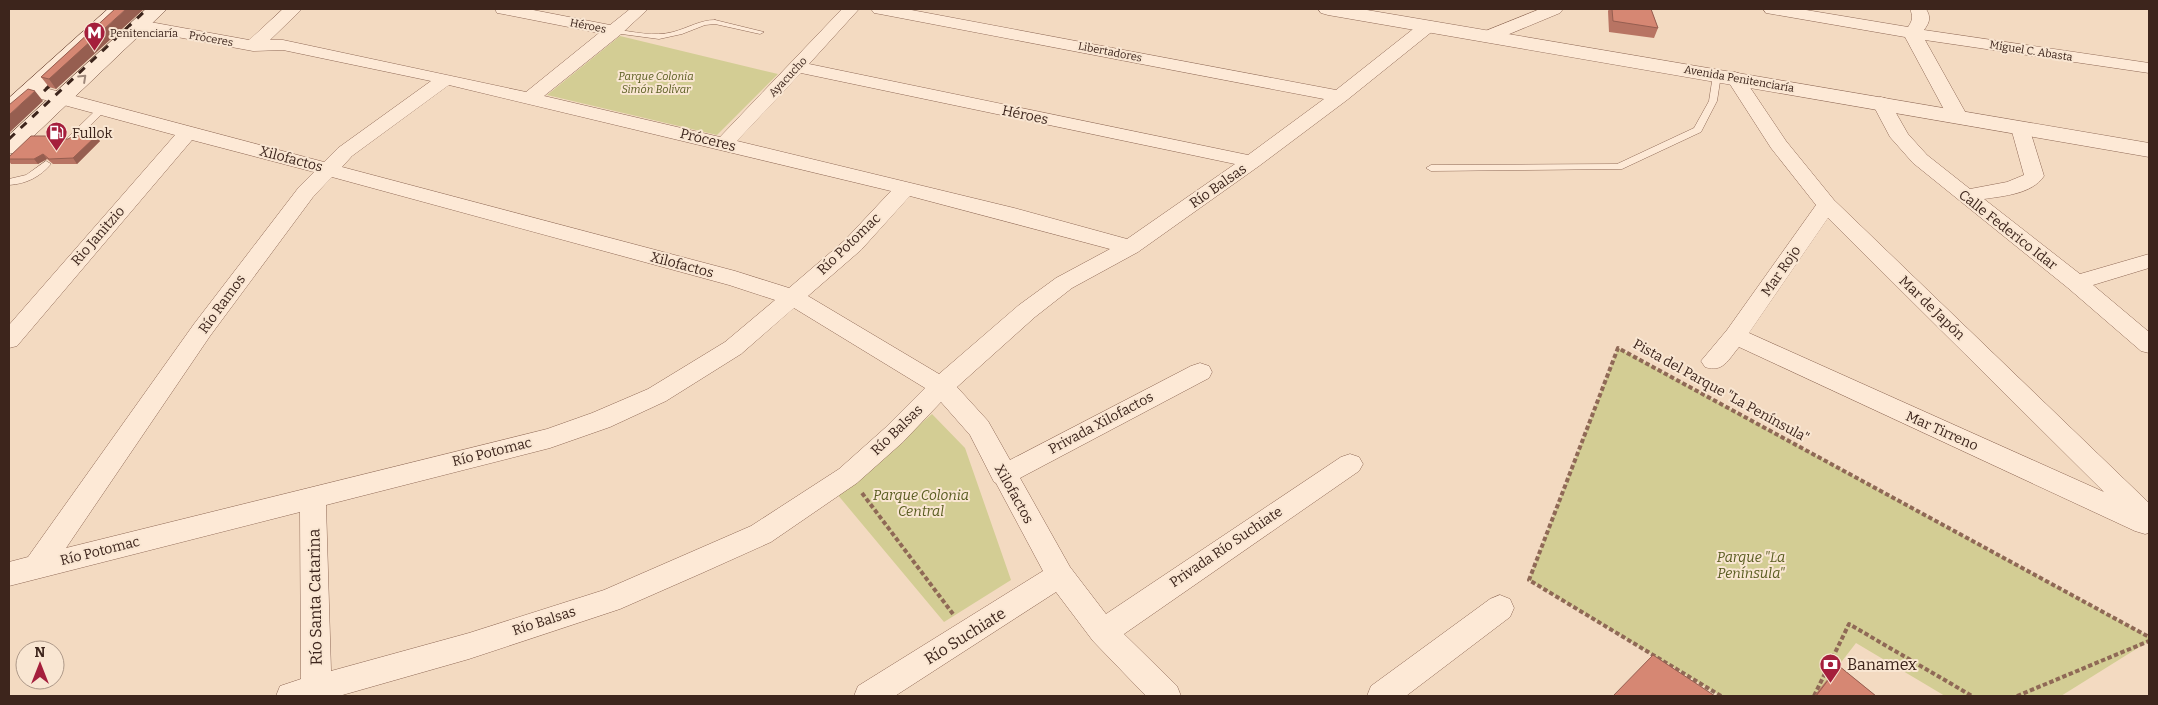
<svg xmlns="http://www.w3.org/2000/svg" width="2158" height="705" viewBox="0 0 2158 705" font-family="Bitter,serif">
	<rect width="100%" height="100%" fill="#f3dac1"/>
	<path fill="#d3cd94" d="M620,36L778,74L717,135L547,95Z
		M1618,348L2149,637V641L2061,696H1945L1856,643L1815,696H1721L1529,580Z
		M932,414L965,448L1011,580L944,622L837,494Z"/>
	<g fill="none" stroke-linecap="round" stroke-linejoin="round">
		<defs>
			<path id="service" d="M715,20L764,32L760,34L715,24L705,25L682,34L659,39L614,33L610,31L614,29C634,32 654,37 673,32C688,28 700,20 715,20Z
				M1717,72L1721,75L1717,101L1701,132L1622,169L1431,171L1426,168L1431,165L1617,164L1694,128L1709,101L1713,75Z
				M102,106L105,107V111L72,143H66V139L99,107Z
				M46,161L51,164C40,177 26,184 9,185V179L26,175Z"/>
			<path id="minor" d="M283,9H302L270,40H283L526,92L599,33L503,14L497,13L495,9H528L610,25L630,9H648L620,35L544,96L720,137L842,9H859L809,64L1248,155L1324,99L880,14L874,13L871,9H906L1336,90L1422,22L1428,21L1434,22L1437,26L1434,30L1347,100L1259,166L1138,252L1072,288L1035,317L957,387L988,421L1010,460L1191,366L1200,363L1209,366L1212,372L1209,378L1020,478L1070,567L1106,614L1341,457L1350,454L1359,457L1363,464L1359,471L1124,634L1177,686L1181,696H1146L1093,641L1056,592L895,696H854L858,686L1043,571L996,483L994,482L970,435L941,402L903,442L857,483L771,542L702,573L620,609L469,659L339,696H276L280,686L301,679L300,512L9,586V562L28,557L194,324L299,187L314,172L192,140L17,346L9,348V325L175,135L23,94L21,90L23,86L30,84L324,162L338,148L431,81L283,50L253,51L139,30L133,29L130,25L133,21L139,20L249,40ZM801,73L1235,164L1127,239L1014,208L737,141ZM449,85L891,191L845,240L789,288L735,271L342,167L352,156ZM332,177L729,285L775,300L725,342L648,389L592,413L547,429L66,548L210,336L313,197ZM910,196L1110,249L1056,278L1019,305L939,374L808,296L861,250ZM794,308L925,388L885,428L839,469L751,526L604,590L469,633L331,671L326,505L550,448L610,427L666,401L741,354Z
				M1540,9H1563L1560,13L1495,40L1489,41L1483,40L1480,36L1483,32Z
				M1763,9H1800L1908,27C1913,20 1913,16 1910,9H1926C1931,17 1930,22 1924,30L2149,63V73L1925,40L1968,117L1965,121L1958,123L1951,121L1948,117L1905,37L1772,14L1766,13Z
				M1735,72L1741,74L1786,141L1834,200L2149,503V533L2145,534L2135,531L1739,347C1728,360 1723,373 1705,367L1701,361L1727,330L1816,205L1771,148L1726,78L1729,74ZM1828,218L2104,492L1749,333Z
				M1881,97L1888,99L1908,134L1927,155L1970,189L2007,182L2024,175L2011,128L2014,124L2021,122L2028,124L2044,176C2032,194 2004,196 1984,199L2080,274L2149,254V268L2093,285L2149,332V353L2141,351L2068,288L1913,163L1890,137L1872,103L1874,99Z
				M1500,595L1510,599L1514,608L1510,617L1406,696H1367L1371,686L1490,599Z"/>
			<path id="tertiary" d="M1318,9H1361L2149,143V157L1328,15L1321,13Z"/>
			<path id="secondary" d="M108,9H129L17,114L9,116V98Z
				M146,9H167L17,152L9,154V135Z"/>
		</defs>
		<use href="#service" stroke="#8f6956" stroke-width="1"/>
		<use href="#minor" stroke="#8f6956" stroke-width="1"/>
		<use href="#tertiary" stroke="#8f6956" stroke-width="1"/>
		<use href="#secondary" stroke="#714a39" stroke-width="1"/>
		<path stroke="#8f6956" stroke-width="4" stroke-dasharray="4.5 2.5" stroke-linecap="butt" d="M862,493L953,614
			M1721,696L1529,580L1618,348L2149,637
			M1814,696L1849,624L1972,696
			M2017,696L2149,641"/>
		<use href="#service" fill="#fde9d6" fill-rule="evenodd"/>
		<use href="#minor" fill="#fde9d6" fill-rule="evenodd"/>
		<use href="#tertiary" fill="#fde9d6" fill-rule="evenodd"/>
		<use href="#secondary" fill="#fde9d6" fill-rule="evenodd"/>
		<path stroke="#3d251c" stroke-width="3" stroke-dasharray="8 8" stroke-linecap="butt" d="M9,124L58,78
			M9,139L147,9"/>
	</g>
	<path fill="#b87463" d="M115,9L56,89L49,87L41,77Z
		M1609,9H1651L1658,28L1654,38L1609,32L1608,11Z
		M63,139L100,141L77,164H53L47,159L38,164H11L9,161V157Z
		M1839,666L1876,696H1814L1830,676Z"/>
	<path fill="#965e50" d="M126,9H144L56,89L49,79Z
		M35,91L43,101L9,133V115Z
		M96,136L100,141L77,164L73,158Z
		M43,154L47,159L38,164L34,159Z"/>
	<path fill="#d68773" stroke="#965e50" d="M115,9H126L49,79L41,77Z
		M1612,9H1651L1658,28L1613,21Z
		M28,89L35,91L9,115V105Z
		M31,136H60L61,139H68L73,136H96L73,158L49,159L43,154L34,159H9V157Z
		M1653,655L1715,696H1613Z
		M1839,666L1876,696H1816Z"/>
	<defs><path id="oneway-chevron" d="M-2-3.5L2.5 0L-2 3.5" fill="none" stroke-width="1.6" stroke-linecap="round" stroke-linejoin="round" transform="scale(1.25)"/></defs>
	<use stroke="#9d8779" href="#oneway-chevron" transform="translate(83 78) rotate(-43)"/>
	<defs>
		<symbol id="metro-pin" viewBox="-11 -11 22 30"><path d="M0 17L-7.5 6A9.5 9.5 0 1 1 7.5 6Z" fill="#a51f3c" stroke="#f9e6d2"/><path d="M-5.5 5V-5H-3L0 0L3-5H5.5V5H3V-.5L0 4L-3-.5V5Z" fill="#fff"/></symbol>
		<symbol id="fuel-pin" viewBox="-11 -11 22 30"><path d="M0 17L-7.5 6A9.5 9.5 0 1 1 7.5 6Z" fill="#a51f3c" stroke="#f9e6d2"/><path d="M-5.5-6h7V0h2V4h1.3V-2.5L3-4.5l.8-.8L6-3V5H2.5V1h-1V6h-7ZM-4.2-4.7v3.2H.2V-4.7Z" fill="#fff"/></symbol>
		<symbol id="bank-pin" viewBox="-11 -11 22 30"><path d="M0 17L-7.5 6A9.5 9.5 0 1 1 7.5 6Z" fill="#a51f3c" stroke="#f9e6d2"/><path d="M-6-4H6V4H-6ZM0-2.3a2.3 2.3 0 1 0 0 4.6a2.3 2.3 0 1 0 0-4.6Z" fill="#fff"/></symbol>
	</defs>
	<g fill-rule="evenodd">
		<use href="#metro-pin" x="82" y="20" width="25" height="34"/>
		<use href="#fuel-pin" x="44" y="120" width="25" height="34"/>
		<use href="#bank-pin" x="1818" y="652" width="25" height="34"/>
	</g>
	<g text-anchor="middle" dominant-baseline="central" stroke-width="4" stroke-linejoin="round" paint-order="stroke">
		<g font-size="11" fill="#3d251c" stroke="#f9e6d2">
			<text transform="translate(588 26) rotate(11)">Héroes</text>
			<text transform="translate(211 39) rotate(10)">Próceres</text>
			<text transform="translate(2031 51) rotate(9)">Miguel C. Abasta</text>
			<text transform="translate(1110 52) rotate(11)">Libertadores</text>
			<text transform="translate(788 77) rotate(-47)">Ayacucho</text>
			<text transform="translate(1739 79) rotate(10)">Avenida Penitenciaría</text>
		</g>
		<g font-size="11" fill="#3d251c" stroke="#f9e6d2" text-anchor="start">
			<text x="110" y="33">Penitenciaría</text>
		</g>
		<g font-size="11" font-style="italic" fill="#595c20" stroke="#f9e6d2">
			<text x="656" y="76">Parque Colonia<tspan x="656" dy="13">Simón Bolívar</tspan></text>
		</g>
		<g font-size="14" fill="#3d251c" stroke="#f9e6d2">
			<text transform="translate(1025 115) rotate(12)">Héroes</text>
			<text transform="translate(708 140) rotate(14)">Próceres</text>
			<text transform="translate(291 159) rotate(15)">Xilofactos</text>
			<text transform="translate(1218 186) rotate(-35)">Río Balsas</text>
			<text transform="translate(2008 230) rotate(38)">Calle Federico Idar</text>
			<text transform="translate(98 236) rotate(-49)">Rio Janitzio</text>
			<text transform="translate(849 244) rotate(-44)">Río Potomac</text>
			<text transform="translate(682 265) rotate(15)">Xilofactos</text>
			<text transform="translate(1781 271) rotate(-55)">Mar Rojo</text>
			<text transform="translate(222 304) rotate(-54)">Río Ramos</text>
			<text transform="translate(1932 308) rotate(44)">Mar de Japón</text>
			<text transform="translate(1721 391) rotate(29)">Pista del Parque "La Península"</text>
			<text transform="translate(1101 423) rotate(-28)">Privada Xilofactos</text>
			<text transform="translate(897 430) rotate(-44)">Río Balsas</text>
			<text transform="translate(1942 431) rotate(24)">Mar Tirreno</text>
			<text transform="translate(492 452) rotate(-14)">Río Potomac</text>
			<text transform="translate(1014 494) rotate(61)">Xilofactos</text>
			<text transform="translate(1226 547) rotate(-34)">Privada Río Suchiate</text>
			<text transform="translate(100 551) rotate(-14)">Río Potomac</text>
			<text transform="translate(544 621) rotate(-18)">Río Balsas</text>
		</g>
		<g font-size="14" fill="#3d251c" stroke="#f9e6d2" text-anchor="start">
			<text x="72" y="133">Fullok</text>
		</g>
		<g font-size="14" font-style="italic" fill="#595c20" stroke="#f9e6d2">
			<text x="921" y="495">Parque Colonia<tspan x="921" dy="16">Central</tspan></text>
			<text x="1751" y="557">Parque "La<tspan x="1751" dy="16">Península"</tspan></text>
		</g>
		<g font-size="16" fill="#3d251c" stroke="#f9e6d2">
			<text transform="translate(315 597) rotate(-91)">Río Santa Catarina</text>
			<text transform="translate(965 636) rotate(-32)">Río Suchiate</text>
		</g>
		<g font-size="16" fill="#3d251c" stroke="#f9e6d2" text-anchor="start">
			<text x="1847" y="664">Banamex</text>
		</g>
	</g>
	<rect width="2158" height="705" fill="none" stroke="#3d251c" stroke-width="20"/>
	<g transform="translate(40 665)"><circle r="24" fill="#f9e6d2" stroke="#ae9989"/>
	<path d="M0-4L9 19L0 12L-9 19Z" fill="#a51f3c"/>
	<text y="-8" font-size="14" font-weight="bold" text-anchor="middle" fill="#3d251c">N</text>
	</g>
</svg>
